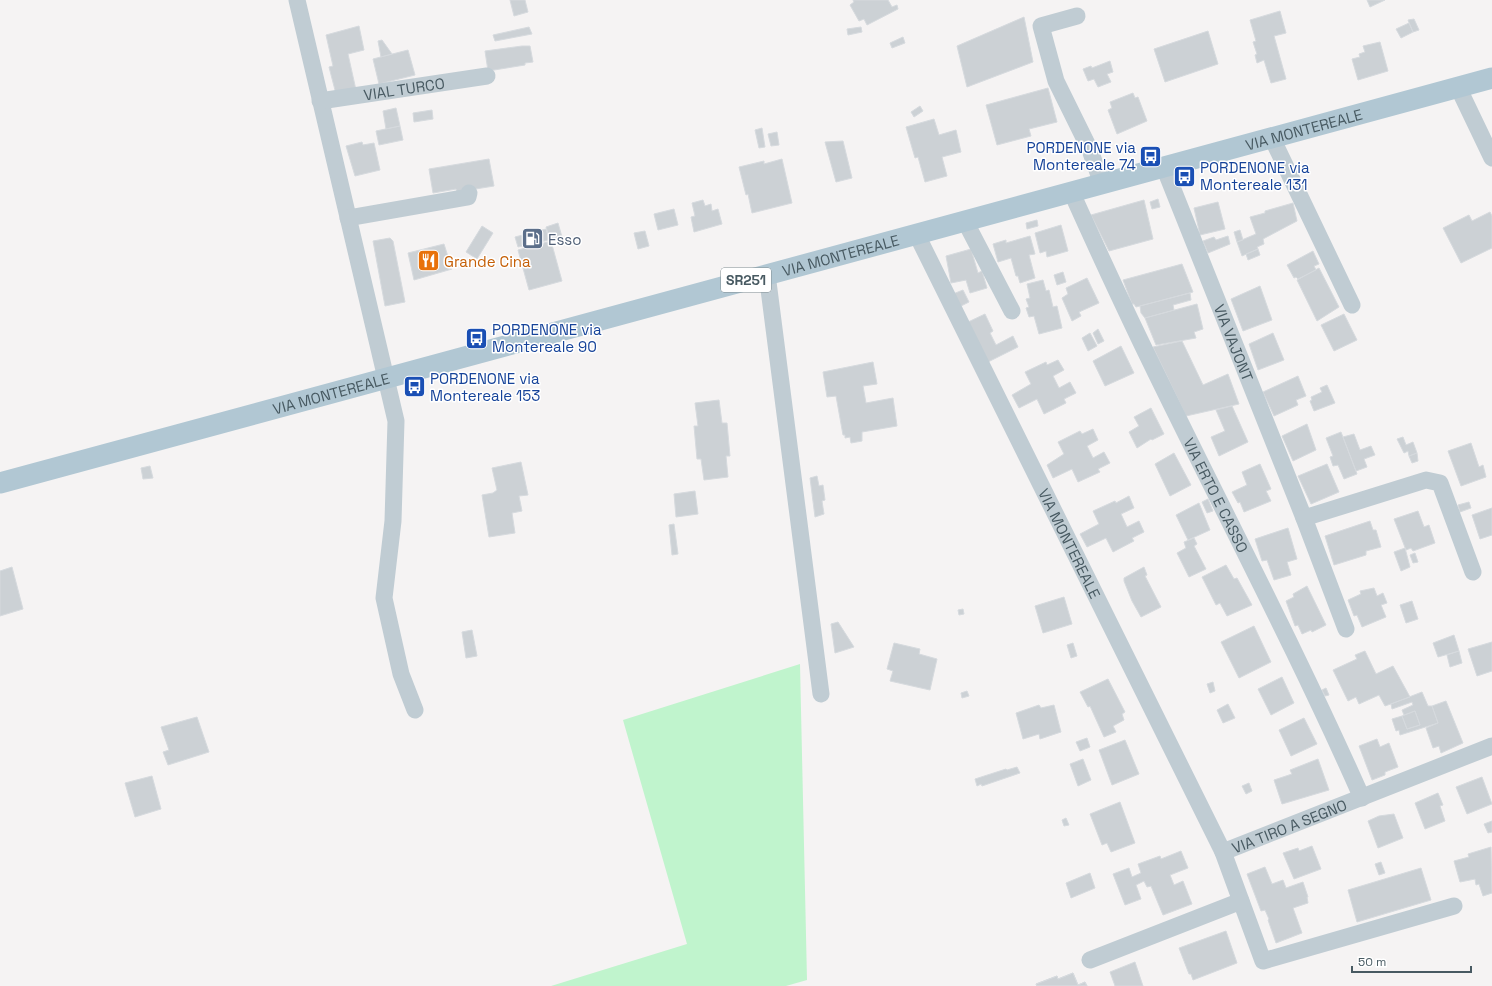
<svg xmlns="http://www.w3.org/2000/svg" width="1492" height="986" viewBox="0 0 1492 986" font-family="'Space Grotesk',sans-serif">
	<rect width="100%" height="100%" fill="#f5f3f3"/>
	<path fill="#c0f4cd" d="M800,664L807,980L786,986H551L687,944L623,720Z"/>
	<path fill="#ccd1d5" stroke="#d6dade" d="M510,0H525L528,12L514,16Z
		M853,0H888L892,7L897,5L898,9L867,25L864,19L859,21L850,5L854,2Z
		M1367,0H1385L1370,7Z
		M1280,11L1286,33L1274,36L1286,79L1271,83L1264,60L1257,63L1255,55L1257,54L1253,42L1256,41L1250,20Z
		M1024,17L1033,62L967,87L957,46Z
		M1414,19L1419,30L1413,32L1408,20Z
		M1409,23L1413,32L1401,38L1396,29Z
		M359,26L364,50L348,54L356,90L336,94L329,67L333,66L326,35Z
		M529,27L532,34L495,41L493,35Z
		M861,27L862,32L848,35L847,29Z
		M1208,31L1218,64L1165,82L1154,49Z
		M903,37L905,43L892,48L890,43Z
		M382,40L392,54L381,57L378,41Z
		M1380,42L1388,71L1358,80L1352,59L1360,57L1359,54L1365,52L1363,46Z
		M522,46H530L533,62L525,63V65L488,71L485,51Z
		M408,50L415,75L379,84L373,59Z
		M1110,61L1113,72L1107,74L1111,82L1098,87L1094,79L1088,81L1083,69L1091,66L1092,68Z
		M1048,88L1057,122L1029,129L1031,136L997,145L986,105Z
		M1133,93L1135,98L1138,97L1147,121L1117,134L1108,110L1112,108L1110,102Z
		M920,106L923,111L914,117L911,112Z
		M396,108L400,126L386,129L383,111Z
		M432,110L433,119L414,122L413,113Z
		M934,119L939,135L956,130L961,152L942,157L947,176L925,182L918,157L915,158L906,127Z
		M400,126L403,140L379,145L376,131Z
		M762,128L765,147L759,148L755,130Z
		M777,132L779,145L771,146L768,134Z
		M843,141L852,178L836,182L825,142Z
		M362,142L363,145L374,143L380,170L355,176L346,146Z
		M489,159L494,186L457,192L456,189L433,193L429,169Z
		M782,159L792,203L752,213L748,194L746,195L739,167L764,161V164Z
		M1158,199L1160,207L1152,209L1150,202Z
		M703,200L705,206L711,204L712,211L718,209L722,224L694,232L691,217L695,216L692,203Z
		M1144,200L1153,239L1109,251L1091,215Z
		M1218,202L1225,229L1200,235L1194,208Z
		M1293,203L1297,221L1263,239L1264,244L1257,247L1258,249L1242,256L1237,242L1256,234L1250,217L1265,213V211Z
		M674,209L678,225L658,230L654,214Z
		M1490,212L1492,216V248L1461,263L1443,228L1469,215L1472,221Z
		M1037,220L1038,226L1027,229L1026,223Z
		M558,223L562,237L550,240L546,227Z
		M1061,225L1068,251L1047,257L1046,251L1040,253L1035,233Z
		M482,226L493,233L477,259L466,252Z
		M546,229L549,240L518,247L515,237Z
		M1240,230L1243,240L1237,242L1234,232Z
		M645,231L649,246L638,249L634,233Z
		M1030,236L1035,254L1029,255L1035,278L1020,283L1018,276H1016L1011,258L998,262L993,244L1006,240V243Z
		M1228,236L1230,244L1208,253L1203,241L1214,237L1216,240Z
		M390,238L393,241L405,302L385,306L373,241Z
		M551,241L562,281L529,290L518,250Z
		M444,244L452,269L414,280L408,253Z
		M971,249L978,273L982,271L987,288L970,293L966,280L951,283L946,256Z
		M1258,249L1260,255L1248,260L1246,254Z
		M1313,251L1319,264L1314,266L1316,270L1298,279L1296,277L1294,278L1287,265Z
		M1182,264L1193,292L1136,307L1134,304H1132L1123,280Z
		M1319,268L1339,307L1317,321L1297,280Z
		M1063,272L1066,282L1057,285L1054,275Z
		M1087,278L1099,303L1079,312L1081,316L1072,321L1062,298L1068,294L1066,288Z
		M1043,280L1046,291L1049,290L1053,307L1057,306L1062,328L1039,334L1034,316L1029,317L1026,308L1029,307L1026,299L1030,298L1027,284Z
		M1260,286L1272,320L1243,331L1231,299Z
		M963,290L969,302L959,307L953,294Z
		M1190,293L1191,300L1173,305L1174,310L1145,318L1141,313L1140,306Z
		M1197,304L1203,329L1194,332L1196,338L1156,345L1145,318Z
		M985,314L993,331L990,333L996,345L1013,336L1018,347L986,363L966,323Z
		M1344,314L1357,340L1334,351L1321,325Z
		M1098,329L1104,341L1098,344L1093,333Z
		M1090,333L1097,346L1088,351L1082,338Z
		M1273,333L1284,360L1258,370L1249,344Z
		M1182,341L1203,385L1228,374L1239,404L1186,416L1153,347Z
		M1121,346L1134,373L1105,386L1093,361Z
		M1058,360L1064,370L1053,376L1059,388L1070,382L1076,393L1064,399L1066,403L1044,414L1037,399L1019,408L1012,395L1031,384L1025,372L1046,362L1047,365Z
		M873,362L877,384L863,386L866,403L893,398L897,426L862,432V441L851,443L850,437L845,438V435H843L836,396L827,397L823,372Z
		M1298,376L1306,396L1296,400L1298,405L1274,416L1263,392Z
		M1327,385L1335,403L1314,411L1310,401L1312,400L1311,397L1322,392L1320,388Z
		M719,400L722,423H727L730,456H726L728,477L704,480L701,459H697L694,426H698L695,403Z
		M1232,406L1248,442L1219,456L1211,437L1225,431L1216,410Z
		M1151,408L1164,434L1152,440L1151,439L1137,448L1129,432L1139,426L1134,417Z
		M1307,424L1316,450L1293,461L1282,436Z
		M1093,429L1098,440L1087,446L1093,458L1104,452L1110,463L1098,469L1100,472L1078,482L1072,469L1053,478L1047,465L1064,454L1058,442L1080,431L1082,434Z
		M1341,432L1357,474L1344,479L1338,465L1333,466L1330,457L1333,456L1326,438Z
		M1354,434L1360,450L1371,446L1375,455L1364,459L1367,467L1356,471L1343,437Z
		M1403,437L1406,445L1413,442L1417,453L1409,456L1408,451L1404,453L1397,439Z
		M1471,443L1479,467L1483,465L1486,477L1461,486L1448,451Z
		M1174,453L1191,485L1170,496L1155,464Z
		M1417,453L1418,461L1412,463L1409,456Z
		M521,462L528,495L519,496L522,511L512,513L515,533L489,537L482,495L493,493L497,490L492,468Z
		M1260,464L1271,489L1266,491L1271,501L1244,512L1240,502L1238,503L1232,492L1247,485L1242,472Z
		M1327,464L1339,492L1311,504L1298,476Z
		M150,466L153,478L143,479L141,468Z
		M817,476L819,486L823,485L825,500L822,501L824,514L815,517L810,478Z
		M695,491L698,514L676,517L674,494Z
		M1129,496L1134,508L1121,514L1127,527L1139,521L1144,532L1132,538L1134,541L1113,552L1106,538L1087,547L1080,534L1099,524L1093,511L1115,501L1116,503Z
		M1208,499L1213,511L1207,513L1202,502Z
		M1469,502L1471,508L1460,512L1458,505Z
		M1199,503L1210,530L1188,540L1176,515Z
		M1492,508V535L1480,539L1472,515Z
		M1418,511L1424,527L1429,525L1435,543L1413,551L1411,548L1406,550L1394,519Z
		M1370,521L1373,530H1376L1381,547L1366,551V555L1334,565L1325,536Z
		M674,524L678,554L672,555L669,525Z
		M1288,528L1297,559L1287,562L1291,575L1274,580L1267,560L1262,561L1255,539Z
		M1194,538L1197,544L1194,546L1206,569L1189,577L1177,553L1186,548L1184,542Z
		M1405,548L1410,567L1401,571L1394,552Z
		M1415,553L1418,562L1413,563L1410,555Z
		M1226,565L1234,579L1237,578L1252,605L1227,616L1220,603L1216,605L1202,577Z
		M12,567L23,609L0,616V571Z
		M1144,567L1147,575L1145,576L1161,607L1141,617L1132,601L1124,581V578Z
		M1307,586L1326,625L1312,632L1311,630L1302,634L1298,625L1295,626L1286,601L1294,597L1293,594Z
		M1374,588L1377,596L1383,593L1387,603L1381,605L1386,617L1362,627L1357,615L1354,616L1348,600L1361,594L1360,591Z
		M1064,597L1072,624L1043,633L1035,606Z
		M1412,601L1418,619L1406,623L1400,605Z
		M963,609L964,614L959,615L958,610Z
		M838,622L854,647L835,653L831,624Z
		M1254,626L1271,662L1239,678L1221,642Z
		M472,630L477,656L466,658L462,632Z
		M1454,635L1459,651L1438,657L1433,643Z
		M1492,642V671L1477,676L1468,649Z
		M894,643L920,649L919,654L937,659L930,690L890,681L893,671L887,669Z
		M1073,643L1077,656L1071,658L1067,645Z
		M1365,651L1376,674L1393,666L1410,697L1385,706L1379,695L1359,704L1356,697L1348,701L1333,670L1357,659L1355,655Z
		M1459,651L1462,663L1450,667L1447,655Z
		M1282,677L1294,703L1271,715L1258,689Z
		M1108,679L1125,712L1122,714L1124,720L1113,726L1116,732L1104,737L1090,706L1088,707L1080,692Z
		M1213,682L1215,691L1210,693L1207,684Z
		M1326,688L1329,695L1325,696L1322,690Z
		M967,691L969,696L962,698L961,693Z
		M1422,692L1428,706H1432L1438,723L1400,735L1399,730L1396,731L1392,719L1402,716L1407,729L1420,725L1415,711L1404,715L1402,710L1413,705L1412,702L1392,709L1391,704Z
		M1446,701L1463,743L1441,753L1439,746L1433,748L1426,728L1438,723L1432,706Z
		M1228,704L1235,718L1223,723L1217,710Z
		M1039,705L1041,708L1054,705L1061,732L1040,739L1039,734L1023,739L1016,713Z
		M1415,711L1420,725L1407,729L1402,716Z
		M197,717L209,752L168,765L163,752L169,750L161,727Z
		M1304,718L1317,744L1291,756L1279,730Z
		M1087,738L1090,747L1080,751L1076,742Z
		M1377,739L1380,747L1389,743L1398,767L1385,772V775L1372,780L1359,746Z
		M1125,740L1139,774L1112,785L1099,750Z
		M1083,759L1091,780L1078,786L1070,764Z
		M1318,759L1329,790L1282,804L1274,780L1292,774L1290,770Z
		M1017,767L1020,773L982,786L981,784L977,786L975,779L1006,769L1007,770Z
		M152,776L161,809L135,817L125,783Z
		M1482,777L1492,804L1467,814L1456,787Z
		M1249,783L1252,791L1246,794L1242,786Z
		M1438,793L1443,805L1440,806L1445,821L1425,829L1415,803Z
		M1120,802L1135,843L1111,852L1107,843L1102,845L1090,814Z
		M1394,814L1403,838L1378,848L1368,821L1379,816Z
		M1066,818L1069,825L1064,826L1062,820Z
		M1492,821V832L1488,833L1484,824Z
		M1312,846L1321,869L1294,879L1283,853L1298,848L1299,851Z
		M1491,847L1492,893L1483,896L1479,884L1476,885L1475,879L1460,882L1454,861L1469,857L1468,854Z
		M1181,851L1188,868L1170,875L1174,885L1183,881L1192,904L1163,915L1151,886L1147,887L1144,881L1136,885L1141,899L1125,905L1113,874L1129,868L1132,877L1141,873L1138,864L1160,856L1161,859Z
		M1381,862L1385,873L1379,875L1375,864Z
		M1265,867L1272,884L1283,880L1286,888L1303,882L1308,897H1307L1308,903L1293,908L1302,933L1276,943L1268,920L1269,919L1265,910L1261,911L1247,874Z
		M1421,868L1431,900L1357,922L1348,890Z
		M1090,873L1095,888L1071,898L1066,883Z
		M1226,931L1237,963L1193,980L1191,974H1189L1179,948Z
		M1135,962L1143,986H1115L1110,972Z
		M1073,973L1078,985L1085,982L1087,986H1037L1036,984L1057,976L1058,979Z
		M1073,973L1078,985L1085,982L1087,986H1037L1036,984L1057,976L1058,979Z"/>
	<g fill="none" stroke-linecap="round" stroke-linejoin="round">
		<g stroke="#c0ccd3" stroke-width="17">
			<path d="M297,0L396,421L393,521L384,598L401,674L415,710"/>
			<path d="M1077,16L1041,26L1056,81L1090,150L1102,184"/>
			<path d="M1458,87L1492,158"/>
			<path id="s1" d="M320,101L487,76"/>
			<path d="M1272,138L1352,305"/>
			<path id="s2" d="M1164,167L1304,518L1346,629"/>
			<path id="s3" d="M1071,191C1093,240 1116,290 1139,338C1213,492 1293,642 1362,798"/>
			<path d="M348,218L468,197L469,193"/>
			<path d="M965,221L1012,311"/>
			<path id="s4" d="M917,235L1223,852"/>
			<path d="M767,274L821,694"/>
			<path d="M1304,518L1426,480L1440,483L1473,572"/>
			<path id="s5" d="M1454,906L1263,961L1223,852L1492,746"/>
			<path d="M1090,960L1241,901"/>
		</g>
		<path stroke="#b1c7d3" stroke-width="21" id="s6" d="M0,483L1492,78"/>
	</g>
	<defs>
		<symbol id="bus-square" viewBox="-11 -11 22 22"><rect x="-9" y="-9" width="18" height="18" rx="4" fill="#1a4fb4" stroke="#fff"/><path d="M-5-6H5V4H4V6H2V4H-2V6H-4V4H-5ZM-3.5-4V0h7V-4ZM-3.5 1.2v1.5H-2V1.2ZM2 1.2v1.5H3.5V1.2Z" fill="#fff"/></symbol>
		<symbol id="fuel-square" viewBox="-11 -11 22 22"><rect x="-9" y="-9" width="18" height="18" rx="4" fill="#5c6f8a" stroke="#fff"/><path d="M-5.5-6h7V0h2V4h1.3V-2.5L3-4.5l.8-.8L6-3V5H2.5V1h-1V6h-7ZM-4.2-4.7v3.2H.2V-4.7Z" fill="#fff"/></symbol>
		<symbol id="restaurant-square" viewBox="-11 -11 22 22"><rect x="-9" y="-9" width="18" height="18" rx="4" fill="#e8710a" stroke="#fff"/><path d="M-5-6h1v4h1v-4h1v4h1v-4h1v5L-1.5 .5V6h-2V.5L-5-1ZM5-6V6H3V1.5H1.5Q1.5-4 5-6Z" fill="#fff"/></symbol>
	</defs>
	<g fill-rule="evenodd">
		<use href="#bus-square" x="1138" y="144" width="25" height="25"/>
		<use href="#bus-square" x="1172" y="164" width="25" height="25"/>
		<use href="#fuel-square" x="520" y="226" width="25" height="25"/>
		<use href="#restaurant-square" x="416" y="248" width="25" height="25"/>
		<use href="#bus-square" x="464" y="326" width="25" height="25"/>
		<use href="#bus-square" x="402" y="374" width="25" height="25"/>
	</g>
	<g text-anchor="middle" dominant-baseline="central" stroke-width="3" stroke-linejoin="round" paint-order="stroke">
		<rect fill="#fff" stroke="#7f8c91" stroke-width="1" x="721" y="268" width="50" height="24" rx="3"/>
		<g font-size="14" font-weight="bold" fill="#485a62">
			<text x="746" y="280">SR251</text>
		</g>
		<g font-size="15" fill="#485a62" stroke="#fff">
			<text stroke="none"><textPath href="#s1" startOffset="85">VIAL TURCO</textPath></text>
			<text stroke="none"><textPath href="#s6" startOffset="1351">VIA MONTEREALE</textPath></text>
			<text stroke="none"><textPath href="#s6" startOffset="871">VIA MONTEREALE</textPath></text>
			<text stroke="none"><textPath href="#s2" startOffset="189">VIA VAJONT</textPath></text>
			<text stroke="none"><textPath href="#s6" startOffset="343">VIA MONTEREALE</textPath></text>
			<text stroke="none"><textPath href="#s3" startOffset="337">VIA ERTO E CASSO</textPath></text>
			<text stroke="none"><textPath href="#s4" startOffset="344">VIA MONTEREALE</textPath></text>
			<text stroke="none"><textPath href="#s5" startOffset="386">VIA TIRO A SEGNO</textPath></text>
		</g>
		<g font-size="15" fill="#164399" stroke="#fff" text-anchor="start">
			<text x="1136" y="147" text-anchor="end">PORDENONE via<tspan x="1136" dy="17">Montereale 74</tspan></text>
			<text x="1200" y="167">PORDENONE via<tspan x="1200" dy="17">Montereale 131</tspan></text>
			<text x="492" y="329">PORDENONE via<tspan x="492" dy="17">Montereale 90</tspan></text>
			<text x="430" y="378">PORDENONE via<tspan x="430" dy="17">Montereale 153</tspan></text>
		</g>
		<g font-size="15" fill="#4e5e75" stroke="#fff" text-anchor="start">
			<text x="548" y="239">Esso</text>
		</g>
		<g font-size="15" fill="#c56008" stroke="#fff" text-anchor="start">
			<text x="444" y="261">Grande Cina</text>
		</g>
	</g>
	<path d="M1352 966v6h119v-6" fill="none" stroke="#485a62" stroke-width="2"/>
	<text x="1358" y="966" font-size="12" fill="#485a62" stroke="#ffffff" stroke-width="3" paint-order="stroke">50 m</text>
</svg>
